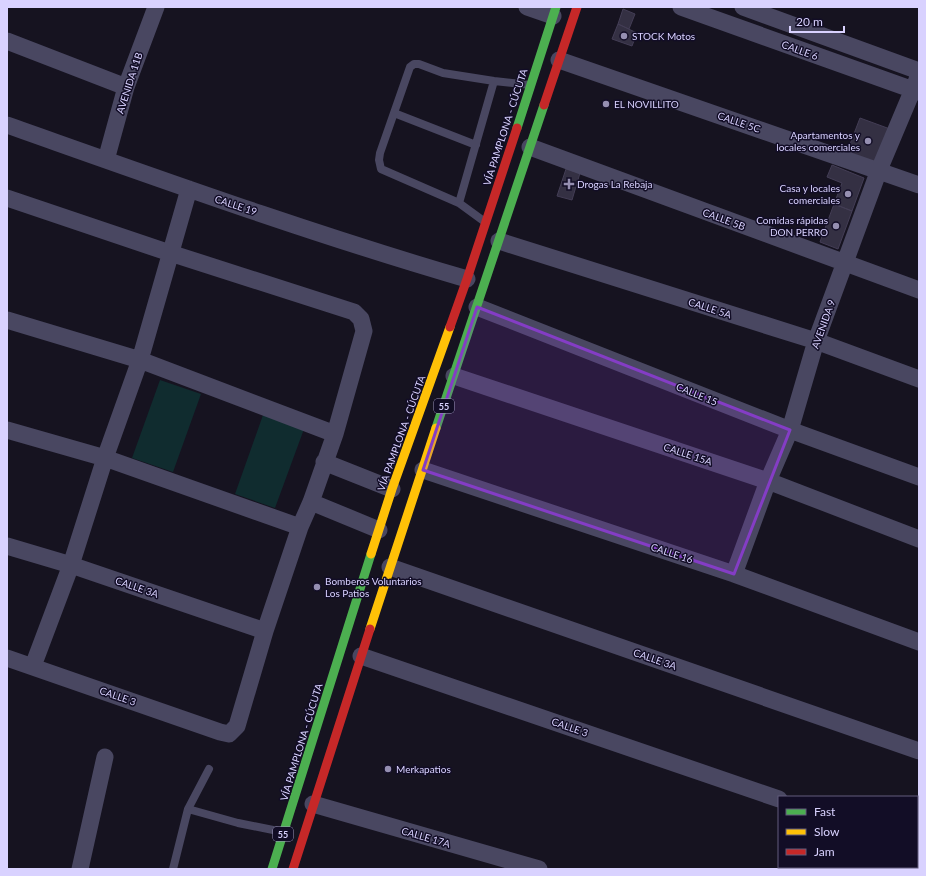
<svg xmlns="http://www.w3.org/2000/svg" width="926" height="876" viewBox="0 0 926 876" font-family="Lato,sans-serif">
	<rect width="100%" height="100%" fill="#161320"/>
	<path fill="#102c2f" d="M160,380L201,394L173,472L132,458Z
		M263,415L304,429L275,508L235,494Z"/>
	<path fill="#343043" stroke="#433d55" d="M623,9L635,14L629,29L618,24Z
		M618,24L637,33L632,46L612,39Z
		M860,118L890,129L877,164L847,152Z
		M832,165L864,178L852,211L834,204L842,183L827,177Z
		M566,169L580,173L572,200L557,196Z
		M834,204L852,211L838,249L820,242Z"/>
	<g fill="none" stroke-linecap="round" stroke-linejoin="round">
		<path stroke="#494761" stroke-width="8" d="M394,113L476,145
			M459,203L494,81
			M485,222L459,203L381,169L379,160L380,153L410,67L414,64H419L443,73L494,81L530,85
			M188,809L238,823L283,832
			M173,869L188,809L209,769"/>
		<path stroke="#494761" stroke-width="17" d="M527,7L553,16
			M681,7L919,92
			M743,7L919,71
			M7,41L126,87
			M559,60L919,185
			M7,125C160,179 312,234 467,279
			M530,147L919,290
			M106,160L126,87L156,7
			M7,198L170,253L354,312L361,319L364,331L335,434L311,502L300,527L265,631L237,726L229,734L220,732L7,658
			M499,241L816,341L919,379
			M477,307L790,430L919,477
			M7,320L140,360L335,434
			M454,376L768,481L919,539
			M7,430L105,458L300,527
			M324,462L392,489
			M423,470L734,574L919,642
			M311,502L379,530
			M7,546L71,565L265,631
			M390,567L919,751
			M734,574L768,481L790,430L816,341L879,170L919,75
			M361,656L779,799
			M33,666L71,565L105,458L140,360L189,189
			M313,804L539,869
			M917,854L919,848
			M80,869L105,757
			M912,869L913,867"/>
		<path stroke="#4caf50" stroke-width="9" d="M517,128L556,7
			M436,428L544,105
			M272,869L371,554"/>
		<path stroke="#ffc107" stroke-width="9" d="M371,554L392,489L450,327
			M370,629L436,428"/>
		<path stroke="#c62828" stroke-width="9" d="M544,105L577,7
			M450,327L467,279L517,128
			M293,869L370,629"/>
	</g>
	<path fill="#843dc5" fill-opacity="0.2" stroke="#843dc5" stroke-width="3" stroke-linejoin="round" d="M477,307L790,430L734,574L423,470Z"/>
	<g fill="#958fb1" stroke="#120d26" stroke-width="1.5">
		<circle cx="624" cy="36" r="4"/>
		<circle cx="606" cy="104" r="4"/>
		<circle cx="868" cy="141" r="4"/>
		<path d="M567 178h4v4h4v4h-4v4h-4v-4h-4v-4h4z"/>
		<circle cx="848" cy="194" r="4"/>
		<circle cx="836" cy="226" r="4"/>
		<circle cx="317" cy="587" r="4"/>
		<circle cx="388" cy="769" r="4"/>
	</g>
	<g text-anchor="middle" dominant-baseline="central" stroke-width="3" stroke-linejoin="round" paint-order="stroke">
		<g fill="#120d26" stroke="#9d97be" stroke-width="1">
			<rect x="434" y="399" width="20" height="14" rx="3"/>
			<rect x="273" y="827" width="20" height="14" rx="3"/>
		</g>
		<g font-size="9" font-weight="bold" fill="#d9d2ff">
			<text x="444" y="406">55</text>
			<text x="283" y="834">55</text>
		</g>
		<g font-size="10" fill="#d9d2ff" stroke="#120d26" text-anchor="start">
			<text x="632" y="36">STOCK Motos</text>
			<text x="614" y="104">EL NOVILLITO</text>
			<text x="860" y="135" text-anchor="end">Apartamentos y<tspan x="860" dy="12">locales comerciales</tspan></text>
			<text x="577" y="184">Drogas La Rebaja</text>
			<text x="840" y="188" text-anchor="end">Casa y locales<tspan x="840" dy="12">comerciales</tspan></text>
			<text x="828" y="220" text-anchor="end">Comidas rápidas<tspan x="828" dy="12">DON PERRO</tspan></text>
			<text x="325" y="581">Bomberos Voluntarios<tspan x="325" dy="12">Los Patios</tspan></text>
			<text x="396" y="769">Merkapatios</text>
		</g>
		<g font-size="10" fill="#d9d2ff" stroke="#120d26">
			<text transform="translate(800 50) rotate(20)">CALLE 6</text>
			<text transform="translate(129 83) rotate(-72)">AVENIDA 11B</text>
			<text transform="translate(739 122) rotate(19)">CALLE 5C</text>
			<text transform="translate(505 127) rotate(-72)">VÍA PAMPLONA - CÚCUTA</text>
			<text transform="translate(236 205) rotate(18)">CALLE 19</text>
			<text transform="translate(724 219) rotate(20)">CALLE 5B</text>
			<text transform="translate(710 308) rotate(18)">CALLE 5A</text>
			<text transform="translate(823 324) rotate(-70)">AVENIDA 9</text>
			<text transform="translate(697 394) rotate(22)">CALLE 15</text>
			<text transform="translate(401 433) rotate(-70)">VÍA PAMPLONA - CÚCUTA</text>
			<text transform="translate(688 454) rotate(18)">CALLE 15A</text>
			<text transform="translate(672 553) rotate(18)">CALLE 16</text>
			<text transform="translate(137 587) rotate(19)">CALLE 3A</text>
			<text transform="translate(655 659) rotate(19)">CALLE 3A</text>
			<text transform="translate(118 696) rotate(19)">CALLE 3</text>
			<text transform="translate(570 727) rotate(19)">CALLE 3</text>
			<text transform="translate(301 742) rotate(-73)">VÍA PAMPLONA - CÚCUTA</text>
			<text transform="translate(426 837) rotate(16)">CALLE 17A</text>
		</g>
	</g>
	<rect width="926" height="876" fill="none" stroke="#d9d2ff" stroke-width="16"/>
	<rect x="778" y="796" width="140" height="72" fill="#120d26" stroke="#625c7d"/>
	<rect x="786" y="809" width="20" height="6" fill="#4caf50" stroke="#625c7d"/>
	<text x="814" y="816" font-size="12" fill="#d9d2ff">Fast</text>
	<rect x="786" y="829" width="20" height="6" fill="#ffc107" stroke="#625c7d"/>
	<text x="814" y="836" font-size="12" fill="#d9d2ff">Slow</text>
	<rect x="786" y="849" width="20" height="6" fill="#c62828" stroke="#625c7d"/>
	<text x="814" y="856" font-size="12" fill="#d9d2ff">Jam</text>
	<path d="M790 26v6h54v-6" fill="none" stroke="#d9d2ff" stroke-width="2"/>
	<text x="796" y="26" font-size="12" fill="#d9d2ff" stroke="#120d26" stroke-width="3" paint-order="stroke">20 m</text>
</svg>
